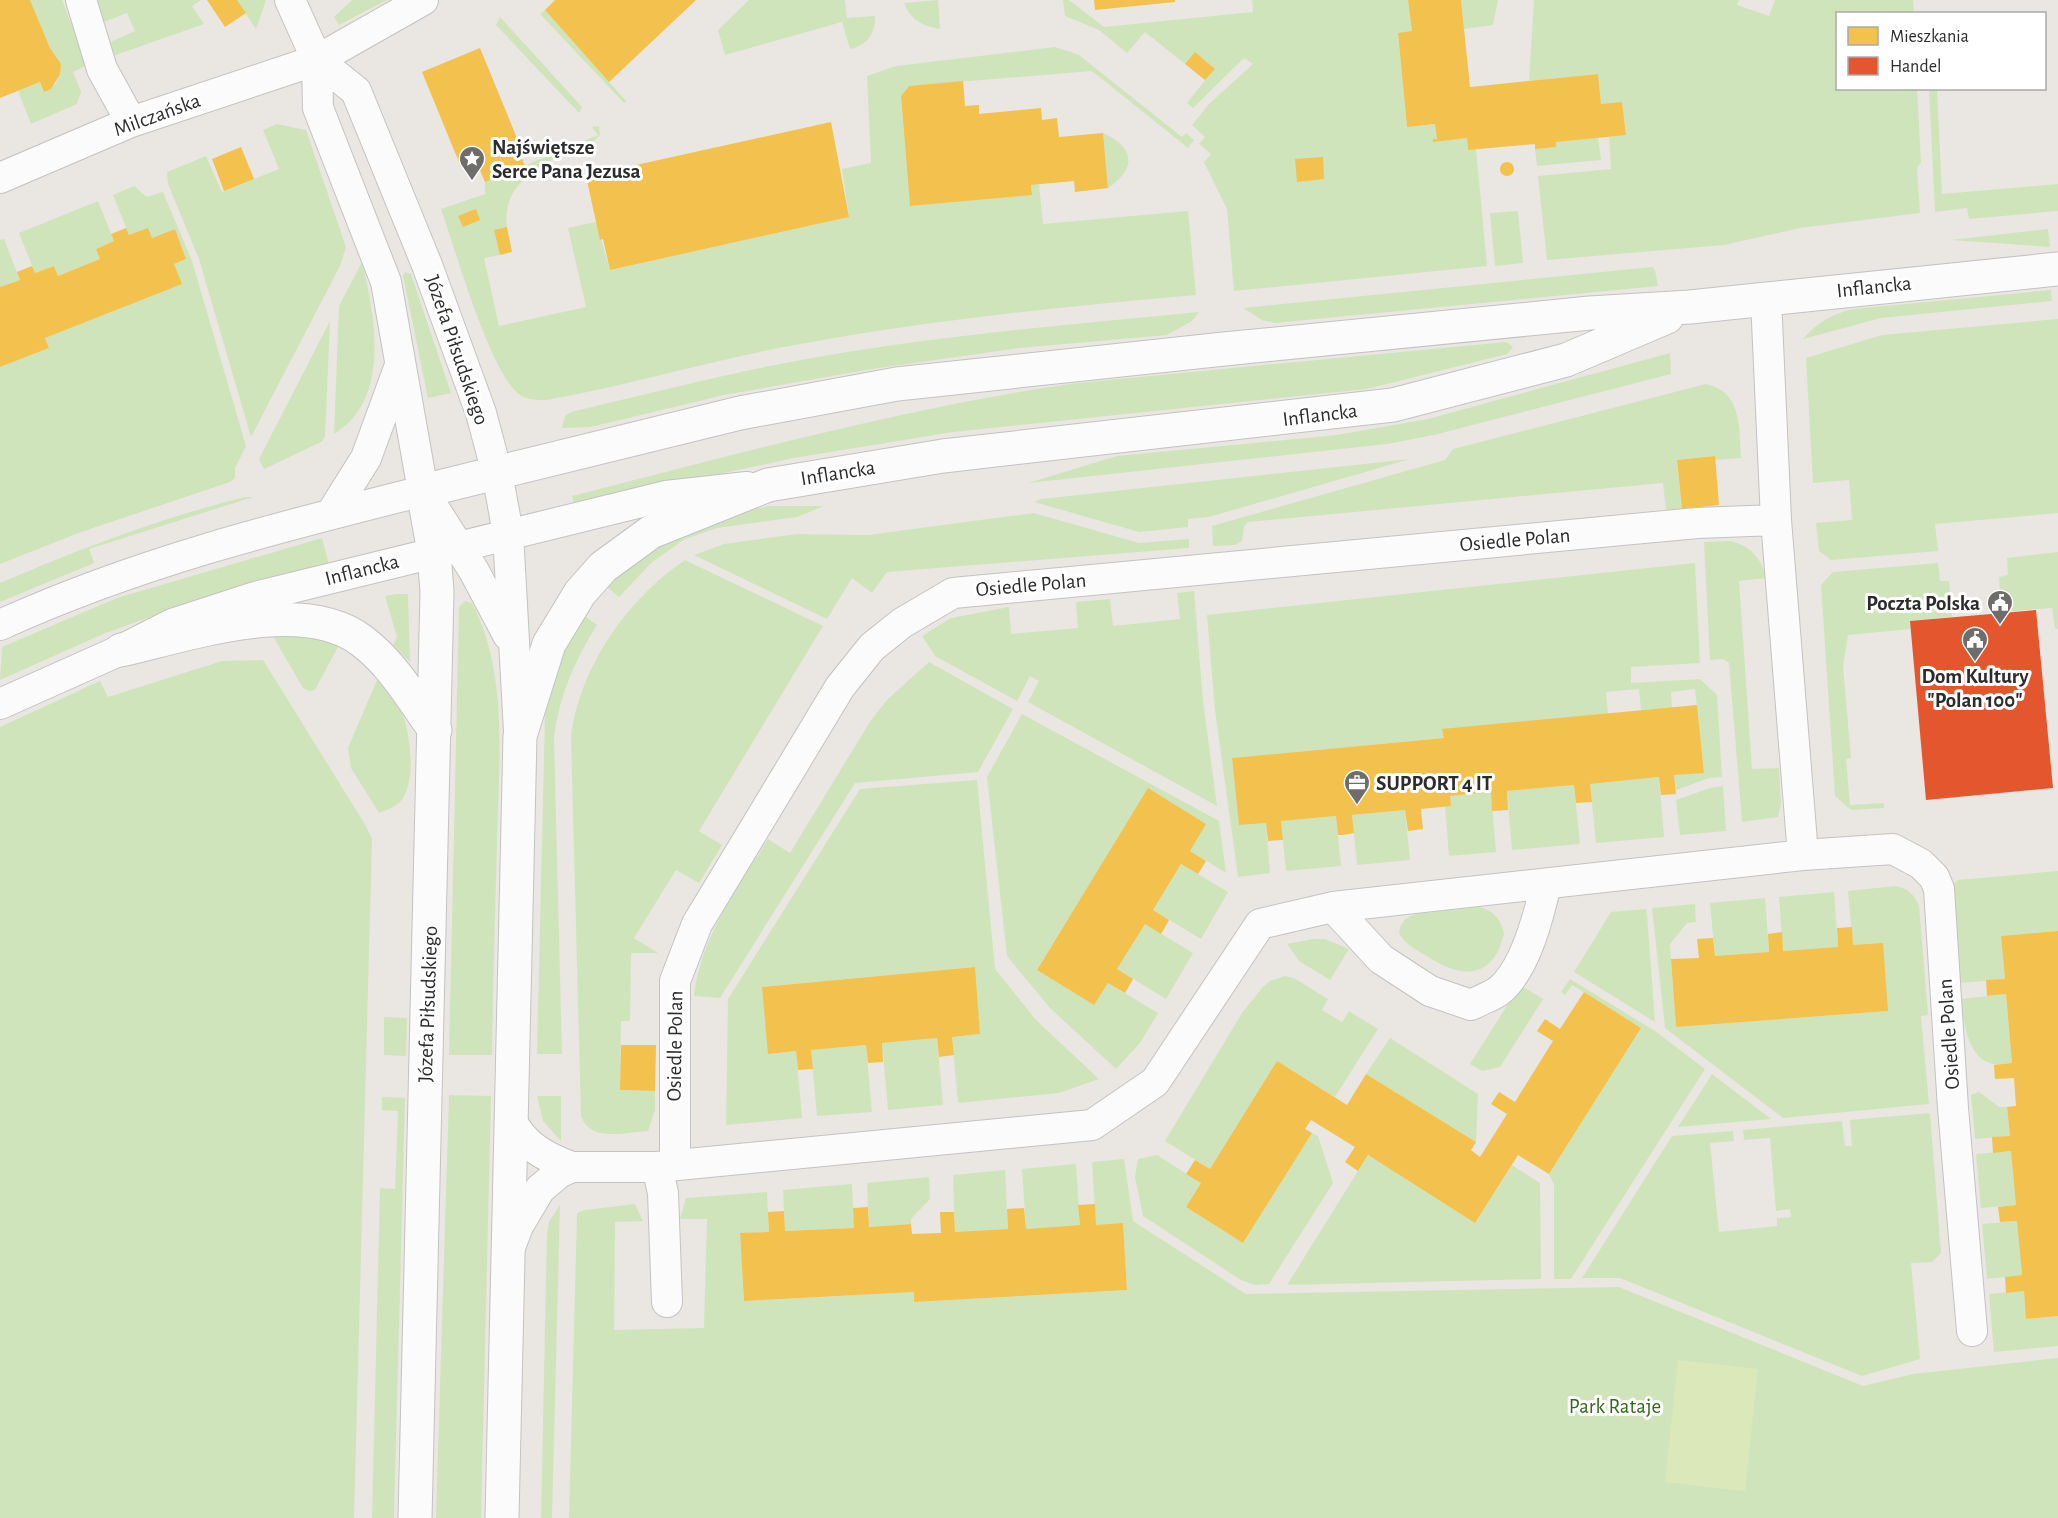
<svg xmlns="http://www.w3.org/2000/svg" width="2058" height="1518" viewBox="0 0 2058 1518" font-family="'Alegreya Sans',sans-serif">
	<rect width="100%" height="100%" fill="#eae6e2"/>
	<path fill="#d0e4bc" d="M30,0H62L87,65L73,72L81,92L77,104L31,124L18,91L40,82L44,92L56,83L61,64L50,48Z
		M91,0H201L192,6L204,24L113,56L108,43L135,31L127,13L99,24Z
		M237,0H266L256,29L255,28Z
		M352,0H387L339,25L334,17Z
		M749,0H845L847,18L875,16C875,34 868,45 850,49L842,22L725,55L718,30Z
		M938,0L940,29C922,26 911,20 904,3Z
		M1063,0H1069L1104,27L1253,12L1252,0H1408L1412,31L1398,34L1407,127L1435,124L1437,139L1433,141L1467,138L1468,150L1476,149L1487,266L1234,291L1227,209L1204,162L1211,154L1199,144L1205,137L1192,125L1209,104L1253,64L1244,58L1193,108L1187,103L1214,69L1195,53L1185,64L1145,32L1127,53L1099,30L1065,16Z
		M1461,0H1498L1493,25L1464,29Z
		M1534,0H1739L1737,5L1769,16L1775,0H1913L1914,13L1838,14V88L1917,89L1921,162L1917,168L1920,213L1800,228L1724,245L1547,260L1538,176L1611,169L1609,137L1626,134L1622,103L1601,104L1598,74L1529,81Z
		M545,10L626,101L624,103L540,14Z
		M500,17L582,107L579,113L496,25Z
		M1055,47L1079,55L1182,137L1186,133L1194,140L1188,148L1092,71L909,86L901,96L910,206L1032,194L1031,185H1039L1043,224L1188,211L1196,295C1062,307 928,320 795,345C712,360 630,385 547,400C538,400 528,400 520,395C491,376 454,246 441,209L485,194V182L598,135L592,127L599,126L600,135C594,143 584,145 576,149C542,164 501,183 507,227L495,230L500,255L484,258L499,326L586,307L568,228L596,222L610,270L849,217L842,169L871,163L867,76L896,66Z
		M1929,89H1937L1942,194L2058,184V211L1969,219L1967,208L1935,212Z
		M277,124L306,130L346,247L340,266L251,437L199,259L168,184L167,172L206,156L222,192L279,169L263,130Z
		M1103,133C1135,147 1137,168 1108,188Z
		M1598,137L1601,160L1537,166L1535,149L1556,147V142Z
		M134,186L147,197L163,192L192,261L246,446L235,468V478L230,482L81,532L0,564V367L49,348L45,338L181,284L174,264L186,259L175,229L152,238L129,235L113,195Z
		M98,201L114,241L96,249L100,259L58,276L54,266L35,273L19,233Z
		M1518,211L1523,263L1495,266L1490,213Z
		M2048,229L2050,247L1951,240Z
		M4,239L20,280L0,287V240Z
		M362,262C375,316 391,400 334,434L339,306Z
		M1652,267L1655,270L1658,286L1275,323L1262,320L1243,308Z
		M405,272L411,274L451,393L428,398L403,276Z
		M2051,290L2052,301L1881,318L1803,339C1818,322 1832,314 1853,309Z
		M1199,312L1192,321L1167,335L1019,348L872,369L724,395L591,427L562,428L565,416L571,412C647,394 724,374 801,360C932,336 1066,325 1199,312Z
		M2058,319V513L1935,524L1938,551L1831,560L1819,551L1816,523L1852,520L1849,480L1813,483L1806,358L1882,335Z
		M330,321L325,437L321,442L264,469L259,459Z
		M1506,342L1513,347L1507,354L1367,389L953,432L794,458L574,505L572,496C738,454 907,407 1077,383Z
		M1670,353L1671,374L1434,435L1387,444L1028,483L1117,456L1337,435L1428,419Z
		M1706,384C1742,391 1739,428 1741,458L1715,460L1714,456L1677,460L1682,509L1666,510L1663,483L1248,522L1244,527L1242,541L1235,545L1213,546L1212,526L1445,460L1453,449Z
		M1410,459L1209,517L1188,519V527L1139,532L1034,502L1041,499Z
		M245,497H253L89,549L94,563L0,602V583C80,549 160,518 245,497Z
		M769,506H824L797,517L717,528L685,539L652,562L619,597L605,585L643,552L725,515Z
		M1034,513L1139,543L1189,539V548L887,572L872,593L852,578L827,619L694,555L724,544L797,534L868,535Z
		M322,538L329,565L175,608L103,634L0,680L2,647L117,598Z
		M1731,541C1751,547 1761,557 1766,578L1739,581L1752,769L1779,768L1781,804L1778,817L1742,822L1729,663L1723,659L1710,660L1704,542Z
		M2058,552V629H2055L2052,608L2001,612L1999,577L2008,575L2007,558Z
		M685,560L823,626L699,831L722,845L699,883L676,870L634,938L658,953H631L630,1021H621L620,1090L655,1091V1110L648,1131C625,1132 591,1143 581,1116L571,738C579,668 627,599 685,560Z
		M1695,563L1700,663L1631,667V683L1700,679L1717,695L1722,777L1709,778L1676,790L1674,775L1704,772L1695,689L1671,692L1672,708L1641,710L1639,689L1606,692L1608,714L1443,730L1444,738L1232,758L1239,825L1266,823L1270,873L1238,877L1215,710L1207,615Z
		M1938,563L1940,581H1949L1952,617L1910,621L1911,629L1848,635L1843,667L1851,758L1846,759L1850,805L1884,803V808L1851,810L1835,796L1821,585L1833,572Z
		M1194,591L1203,701L1217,806L1028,702L1039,681L1030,676L1017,701L935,656L922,636L951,618L1009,607L1011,634L1078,628L1076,602L1110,599L1113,626L1180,619L1177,593Z
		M396,594H408L410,662L393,645L397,637L385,596Z
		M465,601L472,603C510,676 498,767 497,846C495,915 493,985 492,1055H449L459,607Z
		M582,614L597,625C575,660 559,696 554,738L562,1054H537L545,714L562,652Z
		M270,631L340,643L315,690L309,691L303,688Z
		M263,660L366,826L372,839L354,1518H0V727L100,681L108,697L222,661Z
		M929,662L1013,709L978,772L855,783L720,998L694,996C701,936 737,889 768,839L790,853L871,720L888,699Z
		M380,673C386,682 393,692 398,701C409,725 419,780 400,802C394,808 386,810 379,813L351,768L348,748Z
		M1022,714L1219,821L1226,873L1190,851L1148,789L1037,970L1094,1005L1108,983L1158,1013L1140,1043L1116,1069L1050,1008L1007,956L987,777Z
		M1659,777L1664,837L1596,843L1590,784Z
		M977,780L995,969L1036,1020L1099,1079L1059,1093L958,1103L952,1037L980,1034L974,967L762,987L769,1054L796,1051L802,1118L726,1125L728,999L860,789Z
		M1574,785L1580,844L1512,850L1507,791Z
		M1723,786L1726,831L1680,835L1676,800L1710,788Z
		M1491,792L1496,852L1449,856L1445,806L1450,796Z
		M1405,810L1410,860L1357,865L1352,815Z
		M1336,816L1341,866L1286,871L1281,821Z
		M1181,864L1228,892L1201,939L1153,910Z
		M2058,871V931L2001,936L2005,979L1960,983L1952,885L1958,880Z
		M1895,886C1908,888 1914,894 1919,906L1928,1015L1921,1016L1929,1104L1783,1118L1665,1028L1652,908L1695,904L1696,922L1687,923L1670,944L1676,1027L1887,1011L1853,945L1848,891Z
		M1834,892L1838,947L1783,951L1779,897Z
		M1765,898L1769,952L1715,956L1710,903Z
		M1480,907C1494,911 1501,919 1504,934C1493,980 1461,979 1427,956C1416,950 1405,944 1399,933C1400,922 1406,917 1416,914Z
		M1646,909L1647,915L1655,1022L1574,972L1611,912Z
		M1145,924L1193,953L1166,999L1117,969Z
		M1313,939H1325L1349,949L1330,980L1299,961L1287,944Z
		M1285,976L1294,978L1328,999L1322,1010L1342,1022L1349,1011L1378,1029L1335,1097L1277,1062L1210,1169L1165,1141L1242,1013L1262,988L1270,981Z
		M1570,979L1655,1031L1705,1069L1571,1279H1554V1185L1549,1174L1641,1028L1572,985L1565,995L1561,992Z
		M1520,985L1543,999L1500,1067L1482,1071L1470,1064Z
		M2006,994L2012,1063C2007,1063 1998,1066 1993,1064C1967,1059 1963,1019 1961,999Z
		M384,1017L407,1018L406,1056L384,1055Z
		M937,1038L943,1105L888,1110L882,1043Z
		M1390,1038L1478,1094L1476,1142L1366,1074Z
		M866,1045L872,1112L817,1116L811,1050Z
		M1712,1074L1771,1119L1678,1127Z
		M1979,1092L1999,1107H2007L2010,1136L1975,1139L1971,1095Z
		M449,1095L491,1096L481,1518H436Z
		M537,1096H561V1141L543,1121Z
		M382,1097L405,1098L394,1518H372L380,1188L395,1189L398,1111L382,1110Z
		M1930,1113L1941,1253L1932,1262L1911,1263L1920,1359L1862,1376L1620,1278H1582L1672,1136L1733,1131L1734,1141L1710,1143L1719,1232L1777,1226V1218L1791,1217L1790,1209L1776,1211L1770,1138L1744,1140L1743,1130L1842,1121L1845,1146H1852L1850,1120Z
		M1312,1133L1318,1136L1333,1183L1269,1284L1255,1285L1241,1280L1143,1216L1135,1177L1138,1159L1157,1155L1201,1183L1186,1207L1243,1243Z
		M2011,1151L2016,1205L1981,1208L1976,1154Z
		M1368,1155L1475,1223L1512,1165L1540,1183L1541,1279L1287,1285Z
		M1124,1159L1133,1221L1246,1294L1619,1287L1863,1386L1913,1374L2058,1358V1518H569L577,1213L585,1210L635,1204L643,1221L615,1222L614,1330L704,1328L707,1219H680L686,1198L767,1192L769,1232L740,1234L744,1301L914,1292L915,1302L1127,1290L1123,1224L1096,1225L1092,1162Z
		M1076,1164L1080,1225L1026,1229L1022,1169Z
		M1005,1170L1008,1229L955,1232L953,1175Z
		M929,1177L930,1199L911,1219V1224L869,1227L867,1183Z
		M852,1184L854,1228L785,1231L783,1190Z
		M560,1205L552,1518H541L547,1234L549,1222Z
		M2017,1221L2022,1275L1987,1279L1982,1224Z
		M2024,1291L2027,1319L2058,1316V1346L1994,1352L1989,1294Z"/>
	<path fill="#dbe8ba" d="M1678,1360L1758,1369L1745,1491L1665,1482Z"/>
	<path fill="#f2c14e" d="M0,0H30L50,48L61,64L60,74L51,89L44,92L40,82L0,98Z
		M207,0H237L246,13L225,27Z
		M555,0H696L609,82L545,10Z
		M1094,0H1175V2L1095,10Z
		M1408,0H1461L1470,87L1598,74L1601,104L1622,102L1626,135L1556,142V147L1535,149V144L1468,150L1467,138L1433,142V139H1437L1435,124L1407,127L1398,33L1412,31Z
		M480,48L519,143L516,145L525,166L485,182L476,161L461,167L422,72Z
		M1195,52L1215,69L1205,80L1185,64Z
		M963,81L965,106L979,105V114L1041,108L1042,120L1057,118L1059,137L1103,133L1108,188L1075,192L1074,181L1031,185L1032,195L910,206L901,96L909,86Z
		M831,122L849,217L610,270L603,239L600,240L586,176Z
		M241,147L254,179L224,191L212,159Z
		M1323,157L1324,179L1297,182L1295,159Z
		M1500 169a7 7 0 1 1 14 0a7 7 0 1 1-14 0Z
		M476,209L480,220L463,227L458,216Z
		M507,227L512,252L500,255L494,230Z
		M126,228L129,235L148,228L152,238L175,229L186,259L174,264L182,284L45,338L49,348L0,367V287L20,280L17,272L32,266L35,273L54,266L58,276L100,259L96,249L114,241L111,234Z
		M1715,456L1719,505L1682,509L1677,460Z
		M1697,705L1704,773L1674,775L1676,794L1661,795L1659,777L1590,784L1592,802L1576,803L1574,785L1507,791L1508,810L1492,811L1491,792L1450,796L1451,806L1421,809L1423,829L1408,831L1405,810L1352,815L1354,833L1343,835H1338L1336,816L1281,821L1283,840L1268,841L1266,823L1239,825L1232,758L1444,738L1442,729Z
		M1148,788L1206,824L1190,851L1206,861L1198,874L1181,864L1153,910L1169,920L1164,929L1161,934L1145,924L1117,969L1133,979L1125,993L1108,983L1094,1005L1037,970Z
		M1852,927L1853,945L1883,943L1888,1011L1676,1027L1671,959L1699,958L1697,939L1713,938L1715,956L1769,952L1768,934L1782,932L1783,951L1838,947L1837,928Z
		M2058,931V1316L2026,1319L2024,1291L2006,1293L2005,1277L2022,1275L2017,1221L2000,1222L1998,1207L2016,1205L2011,1151L1993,1153L1992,1137L2010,1136L2007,1107L2016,1106L2014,1078L1995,1079L1994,1065L2012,1063L2006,994L1987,996L1986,980L2005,979L2001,936Z
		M975,967L980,1034L952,1037L954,1055L939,1057L937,1038L882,1043L883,1062L868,1063L866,1045L811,1050L813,1069L798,1070L796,1051L768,1054L762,987Z
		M1584,992L1641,1028L1549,1174L1518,1155L1475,1223L1368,1155L1358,1171L1345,1162L1355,1147L1311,1120L1305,1129L1312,1133L1243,1243L1186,1207L1201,1183L1186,1174L1195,1160L1210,1169L1277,1061L1347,1105L1366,1074L1476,1142L1471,1150L1480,1157L1507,1114L1491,1104L1499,1092L1515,1102L1553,1041L1537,1031L1545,1019L1560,1029Z
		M621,1045H656L655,1091L620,1090Z
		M1095,1204L1096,1225L1123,1223L1127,1290L914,1302V1292L744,1301L740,1233L769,1232L768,1212L784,1211L785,1231L854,1228L853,1208L868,1207L869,1227L911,1224L912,1234L941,1233L940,1212H954L955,1232L1008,1229L1007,1209L1024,1208L1026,1229L1080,1225L1078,1205Z"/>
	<path fill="#e4572e" d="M2036,610L2053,788L1926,800L1910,621Z"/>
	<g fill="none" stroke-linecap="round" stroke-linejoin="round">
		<defs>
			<path id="minor" d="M81,0L102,69L131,122
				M290,0L317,60L318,108L386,282L423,491L474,571L508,635
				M317,60L356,91L427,265L481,413L497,473L508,533L519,731
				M0,178L131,122L317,60L423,0
				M1766,299L1776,520
				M331,514L366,458L399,368
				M0,625C136,563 279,527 423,491
				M0,704L121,650L172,624L255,597L666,496L747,487
				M1333,907L1381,959L1430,991L1471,1005C1480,1000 1493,996 1500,990C1526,968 1539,915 1546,884
				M511,1119C522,1145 547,1158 572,1167
				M675,1165V981L697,924L840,687L872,647L902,623L953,593L1697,523L1776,520L1803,855
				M657,1167L663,1193L667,1302
				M509,1250L518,1226L540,1189L559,1173L572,1167H657L1092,1125L1155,1082L1260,924L1333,907L1803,855L1893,849L1921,864L1934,877L1939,889L1953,1108L1972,1331"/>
			<path id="tertiary" d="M121,650C188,635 302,595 362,641C393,664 413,700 435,730
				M415,1518L437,592L434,552L423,491L740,413L897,384L1224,349L1590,313L1690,307L2058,269
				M502,1518L520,736L549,644L580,593L603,567L651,532L768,485L943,456L1393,405L1566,360L1667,317"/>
		</defs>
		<use href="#minor" stroke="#c3c3c3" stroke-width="32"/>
		<use href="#tertiary" stroke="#c3c3c3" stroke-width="35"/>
		<use href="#minor" stroke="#fcfbfb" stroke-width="30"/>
		<use href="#tertiary" stroke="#fcfbfb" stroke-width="33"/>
	</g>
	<defs>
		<symbol id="sight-pin" viewBox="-11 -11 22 30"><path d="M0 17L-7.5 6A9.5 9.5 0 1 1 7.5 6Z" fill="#6e6d6c" stroke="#fff"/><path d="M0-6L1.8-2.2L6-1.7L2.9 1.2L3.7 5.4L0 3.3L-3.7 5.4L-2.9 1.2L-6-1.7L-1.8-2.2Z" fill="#fff"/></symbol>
		<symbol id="civic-pin" viewBox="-11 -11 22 30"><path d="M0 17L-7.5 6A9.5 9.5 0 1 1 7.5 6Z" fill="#6e6d6c" stroke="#fff"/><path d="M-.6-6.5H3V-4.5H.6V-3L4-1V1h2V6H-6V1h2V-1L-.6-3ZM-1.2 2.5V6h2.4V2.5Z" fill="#fff"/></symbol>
		<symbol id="office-pin" viewBox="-11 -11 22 30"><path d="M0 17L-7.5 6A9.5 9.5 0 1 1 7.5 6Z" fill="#6e6d6c" stroke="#fff"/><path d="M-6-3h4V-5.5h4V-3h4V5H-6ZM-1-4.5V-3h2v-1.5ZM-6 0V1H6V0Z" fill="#fff"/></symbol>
	</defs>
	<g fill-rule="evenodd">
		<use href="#sight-pin" x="457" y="144" width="30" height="40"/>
		<use href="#civic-pin" x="1985" y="588" width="30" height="40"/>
		<use href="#civic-pin" x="1960" y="625" width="30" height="40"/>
		<use href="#office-pin" x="1342" y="768" width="30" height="40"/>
	</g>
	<g text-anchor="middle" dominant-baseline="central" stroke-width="6" stroke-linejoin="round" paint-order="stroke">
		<g font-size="21" fill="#2c2c2c" stroke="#fff">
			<text transform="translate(157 115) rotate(-20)">Milczańska</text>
			<text transform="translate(1874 287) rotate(-6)">Inflancka</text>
			<text transform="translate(457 350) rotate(71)">Józefa Piłsudskiego</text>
			<text transform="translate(1320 415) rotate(-7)">Inflancka</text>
			<text transform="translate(838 473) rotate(-9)">Inflancka</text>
			<text transform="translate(1515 540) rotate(-5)">Osiedle Polan</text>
			<text transform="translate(362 570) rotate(-14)">Inflancka</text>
			<text transform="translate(1031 585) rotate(-5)">Osiedle Polan</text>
			<text transform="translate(428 1004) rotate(-88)">Józefa Piłsudskiego</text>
			<text transform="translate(1949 1034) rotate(-94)">Osiedle Polan</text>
			<text transform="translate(675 1046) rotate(-89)">Osiedle Polan</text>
		</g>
		<g font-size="21" font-weight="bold" fill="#2c2c2c" stroke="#fff" text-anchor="start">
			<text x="492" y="147">Najświętsze<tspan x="492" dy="24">Serce Pana Jezusa</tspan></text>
			<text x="1980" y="603" text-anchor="end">Poczta Polska</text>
			<text x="1975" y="676" text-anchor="middle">Dom Kultury<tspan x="1975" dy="24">"Polan 100"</tspan></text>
			<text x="1376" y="783">SUPPORT 4 IT</text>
		</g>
		<g font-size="21" fill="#32691c" stroke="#fff">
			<text x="1615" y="1406">Park Rataje</text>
		</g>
	</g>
	<rect x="1836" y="12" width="210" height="78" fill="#ffffff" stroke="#ababab" stroke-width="1.5"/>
	<rect x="1848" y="27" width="30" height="18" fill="#f2c14e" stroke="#ababab" stroke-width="1.5"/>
	<text x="1890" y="42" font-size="18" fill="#2c2c2c">Mieszkania</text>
	<rect x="1848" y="57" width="30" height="18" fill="#e4572e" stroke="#ababab" stroke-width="1.5"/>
	<text x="1890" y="72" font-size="18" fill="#2c2c2c">Handel</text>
</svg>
